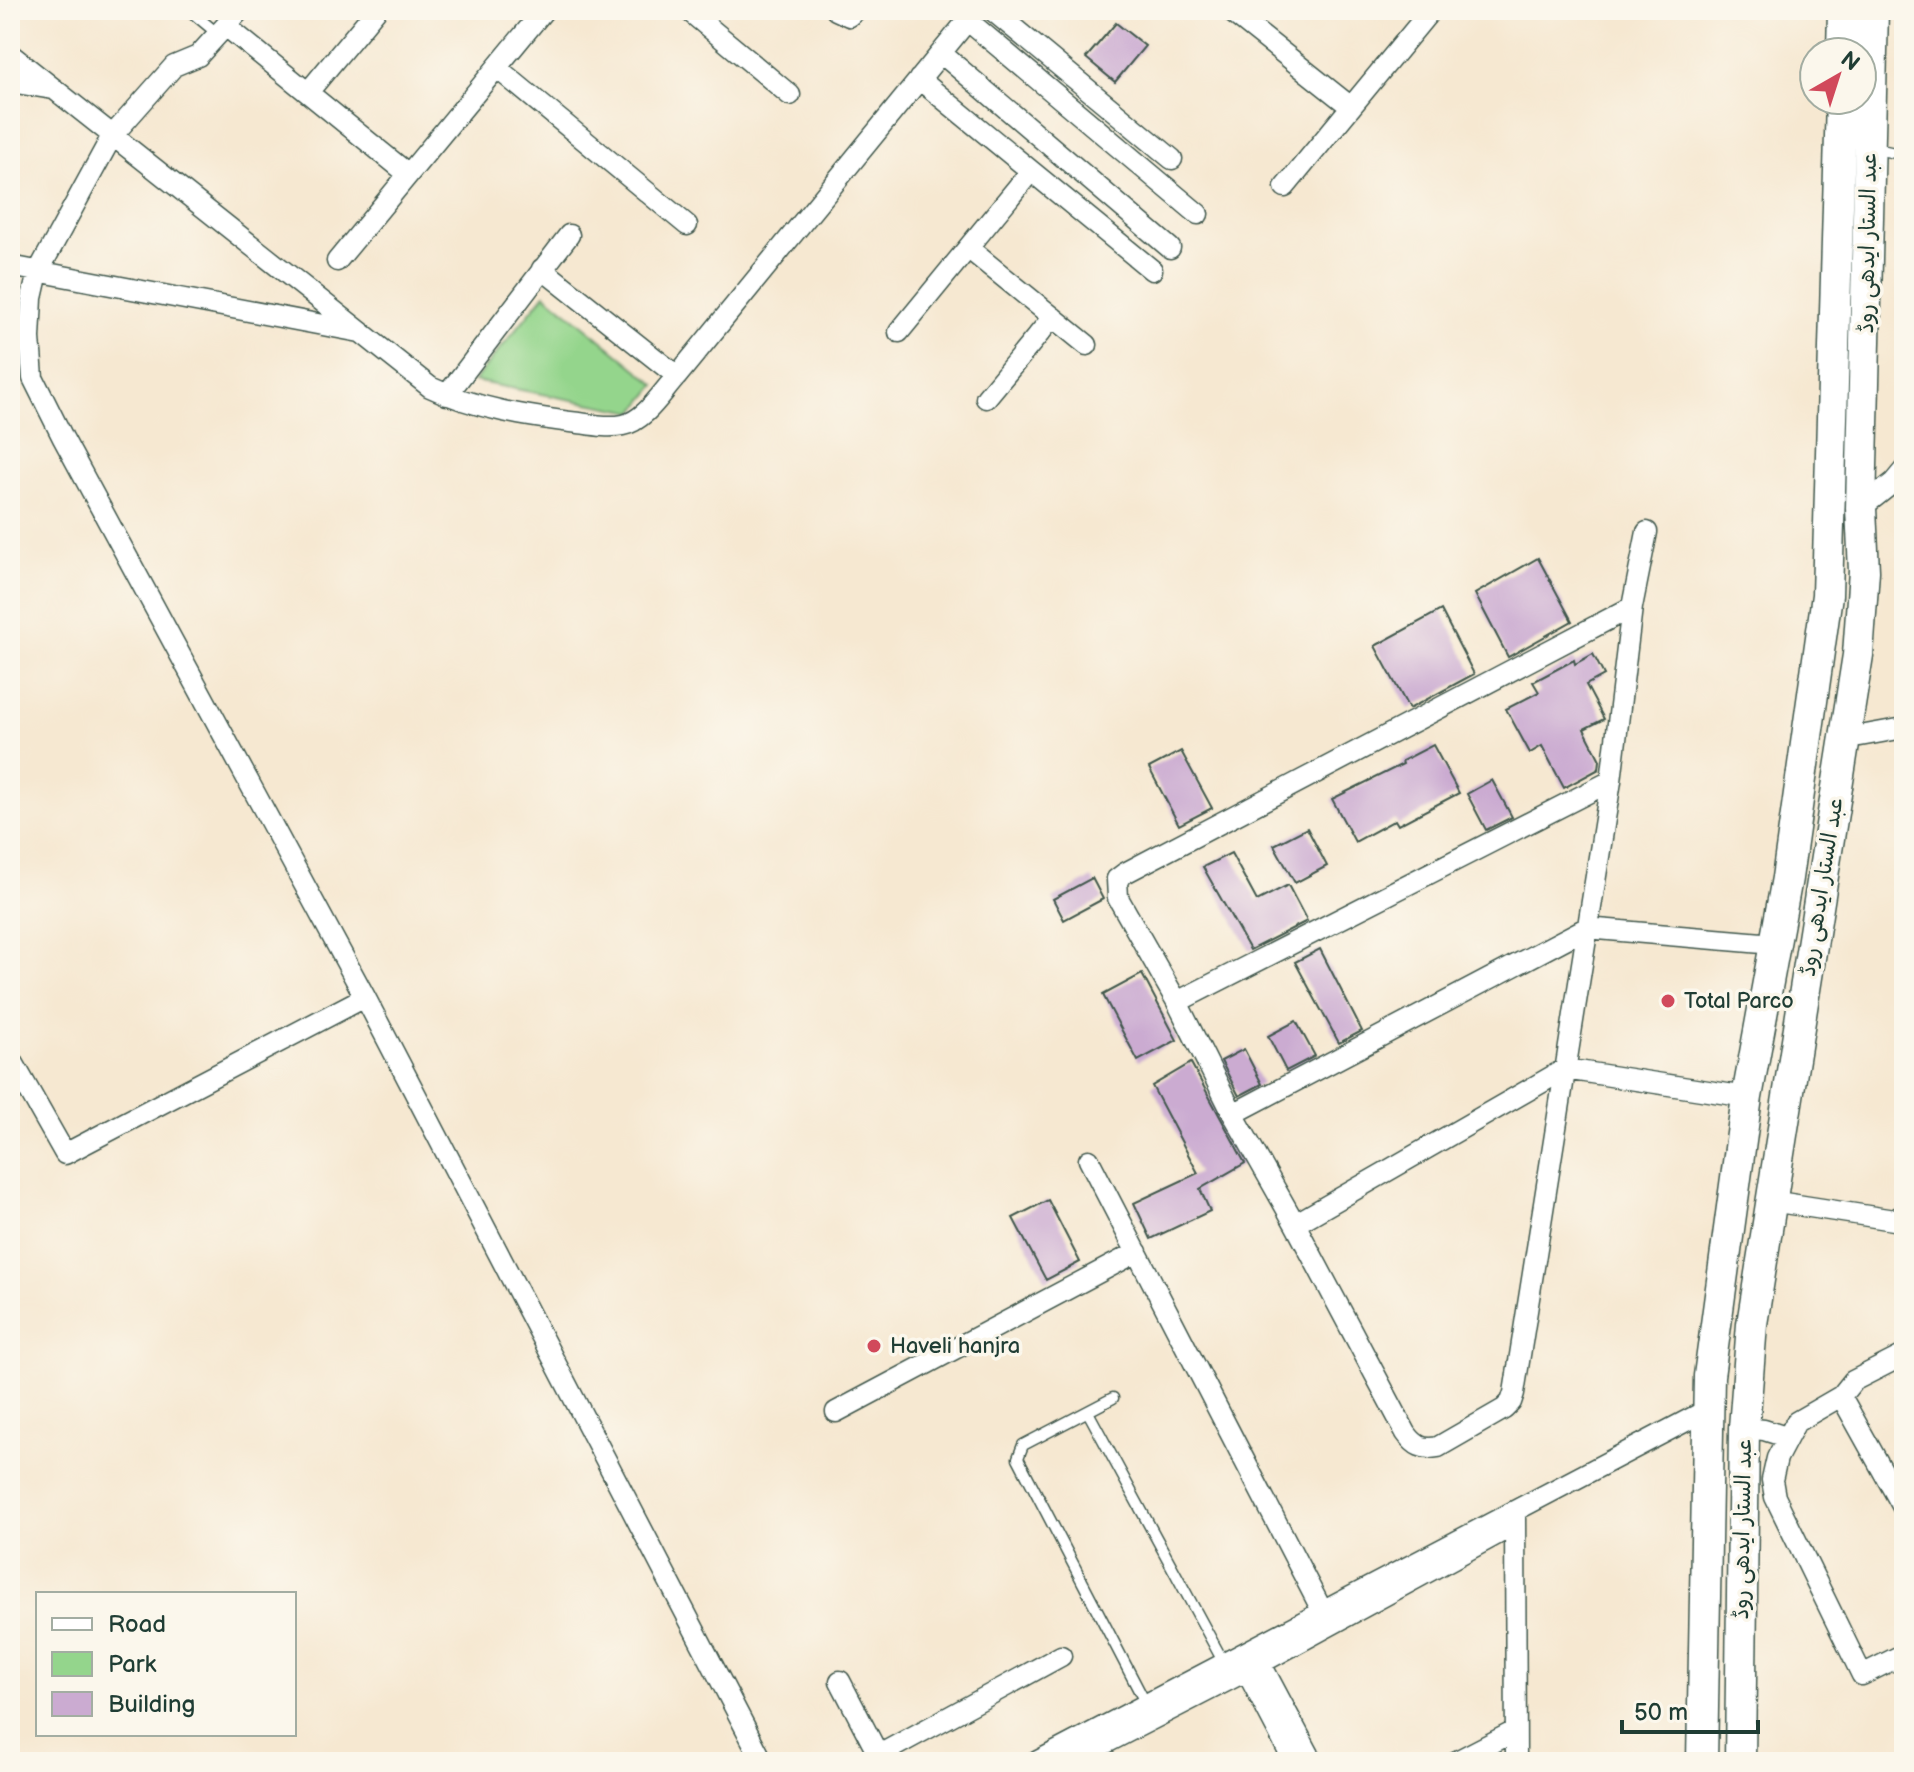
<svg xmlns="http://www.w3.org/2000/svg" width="1914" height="1772" viewBox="0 0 1914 1772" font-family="'Balsamiq Sans','Playpen Sans Arabic',sans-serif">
	<rect width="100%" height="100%" fill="#fbf7ec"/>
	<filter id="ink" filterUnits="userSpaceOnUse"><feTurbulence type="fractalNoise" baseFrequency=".0125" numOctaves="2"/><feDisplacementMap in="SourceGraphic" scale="16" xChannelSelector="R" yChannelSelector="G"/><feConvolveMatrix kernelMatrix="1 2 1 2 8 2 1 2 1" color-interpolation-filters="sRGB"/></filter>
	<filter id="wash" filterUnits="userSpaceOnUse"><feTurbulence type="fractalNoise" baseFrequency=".006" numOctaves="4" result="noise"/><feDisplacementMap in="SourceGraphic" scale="32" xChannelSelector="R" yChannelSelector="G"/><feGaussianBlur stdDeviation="1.8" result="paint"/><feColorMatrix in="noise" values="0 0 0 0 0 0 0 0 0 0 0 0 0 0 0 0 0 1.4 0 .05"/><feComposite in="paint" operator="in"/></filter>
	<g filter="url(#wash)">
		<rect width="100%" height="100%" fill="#f6e8d1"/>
		<path fill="#94d58c" stroke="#5a8960" stroke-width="2" d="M545,294L656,385L634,412L474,381Z"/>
		<g id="blocks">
			<path fill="#cbabd1" d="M1116,23L1145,46L1115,82L1086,58Z
				M1538,558L1572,621L1508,657L1475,594Z
				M1441,610L1474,674L1409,709L1375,646Z
				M1593,654L1604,675L1586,685L1604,719L1584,729L1600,760L1599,769L1564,788L1542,746L1530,753L1506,709L1539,692L1533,682L1574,660L1575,664Z
				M1433,745L1459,793L1398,825L1395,820L1355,842L1332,799L1403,764L1402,761Z
				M1181,751L1212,808L1179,825L1149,768Z
				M1492,780L1512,817L1486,830L1467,794Z
				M1307,828L1327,866L1295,883L1274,845Z
				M1231,853L1257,901L1288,885L1307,921L1250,950L1203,867Z
				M1092,878L1103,899L1064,920L1053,899Z
				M1320,949L1362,1031L1339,1043L1295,962Z
				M1142,974L1177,1040L1138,1061L1103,995Z
				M1296,1021L1315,1056L1286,1071L1268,1036Z
				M1244,1049L1262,1084L1239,1096L1221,1061Z
				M1191,1063L1245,1163L1200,1189L1210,1211L1151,1239L1134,1203L1198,1173L1152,1086Z
				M1048,1200L1080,1262L1046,1280L1013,1218Z"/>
		</g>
	</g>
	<g filter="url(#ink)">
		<use href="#blocks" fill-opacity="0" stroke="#3f574c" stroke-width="2"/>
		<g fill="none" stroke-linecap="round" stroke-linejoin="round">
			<defs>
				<path id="service" d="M189,10L218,34
					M1872,148L1904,155
					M1113,1398L1023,1445L1018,1458L1146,1704
					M1088,1412L1224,1663"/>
				<path id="minor" d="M240,10L198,56L174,66L112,136L38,272L32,298L30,338L33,378L63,438L365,997L763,1762
					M688,10L790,95
					M836,10L849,16L856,10
					M992,10L1172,159
					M1229,10L1351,107
					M967,20L1198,214
					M227,27L408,174
					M941,53L1170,248
					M10,54L430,387C476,409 529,417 579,423C593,425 609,428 623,425C645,421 662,392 677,376L976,10
					M497,68L687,225
					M919,79L1152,270
					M10,82L53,89
					M309,91L376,10
					M1285,187L1431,10
					M968,248L1087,345
					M337,261L544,10
					M10,266L360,332
					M542,269L677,376
					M899,332L1031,171
					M447,395L569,235
					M986,398L1053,317
					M1861,508L1894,482L1904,470
					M1632,607L1125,873L1117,879L1118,898L1177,1002L1233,1114L1295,1224L1406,1433C1415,1446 1423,1450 1438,1447L1504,1409L1511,1402L1514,1393L1611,781L1632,607L1647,532
					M1847,733L1860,736L1904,728
					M1177,1002L1611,781
					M10,1057L65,1154L365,997
					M1233,1114L1586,928L1774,944
					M1089,1160L1328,1622
					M1771,1201L1894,1220L1904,1214
					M1295,1224L1565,1069L1747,1097
					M1904,1355L1853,1381L1841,1396L1796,1422L1777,1458L1772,1480L1775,1497L1862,1675L1904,1654
					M1841,1396L1904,1509
					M836,1412L1137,1252
					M1744,1428L1764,1430L1786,1437
					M1515,1513L1516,1762
					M1255,1653L1313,1762
					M1240,1659L1294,1762
					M840,1681L882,1762
					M879,1755L1061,1656
					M1036,1762L1707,1410
					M1069,1762L1246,1671L1505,1530
					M1455,1762L1515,1731"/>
				<path id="primary" d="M1842,52L1843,10
					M1702,1762L1709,1376L1747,1097L1787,878L1827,595L1841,100
					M1740,1762L1744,1428L1752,1324L1858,655L1864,571L1861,508L1873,10"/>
			</defs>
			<use href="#service" stroke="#3f574c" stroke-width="13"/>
			<use href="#minor" stroke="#3f574c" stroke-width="23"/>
			<use href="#primary" stroke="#3f574c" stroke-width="33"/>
			<use href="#service" stroke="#fff" stroke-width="10"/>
			<use href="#minor" stroke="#fff" stroke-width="20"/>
			<use href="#primary" stroke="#fff" stroke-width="30"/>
		</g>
	</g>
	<g fill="#d1495b" stroke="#fbf7ec" stroke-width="3">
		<circle cx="1668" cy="1001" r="8"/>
		<circle cx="874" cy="1346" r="8"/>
	</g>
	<g text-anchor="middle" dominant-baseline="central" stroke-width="7" stroke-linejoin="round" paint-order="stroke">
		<g font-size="22" fill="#1f3d34" stroke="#fbf7ec">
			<text transform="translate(1868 243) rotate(-89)">عبد الستار ایدھی روڈ</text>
			<text transform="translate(1822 887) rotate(-81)">عبد الستار ایدھی روڈ</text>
			<text transform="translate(1743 1529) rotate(-89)">عبد الستار ایدھی روڈ</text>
		</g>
		<g font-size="22" fill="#1f3d34" stroke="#fbf7ec" text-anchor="start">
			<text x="1684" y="1001">Total Parco</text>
			<text x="890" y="1346">Haveli hanjra</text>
		</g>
	</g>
	<rect width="1914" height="1772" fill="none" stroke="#fbf7ec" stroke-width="40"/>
	<rect x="36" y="1592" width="260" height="144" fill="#fbf7ec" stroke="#a3ada2" stroke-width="2"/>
	<rect x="52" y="1618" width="40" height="12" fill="#ffffff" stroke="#a3ada2" stroke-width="2"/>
	<text x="108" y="1632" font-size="24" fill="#1f3d34">Road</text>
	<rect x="52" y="1652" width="40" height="24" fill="#94d58c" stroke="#a3ada2" stroke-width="2"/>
	<text x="108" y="1672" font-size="24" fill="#1f3d34">Park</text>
	<rect x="52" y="1692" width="40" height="24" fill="#cbabd1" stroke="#a3ada2" stroke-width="2"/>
	<text x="108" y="1712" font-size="24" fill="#1f3d34">Building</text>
	<g transform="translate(1838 76) rotate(39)"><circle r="38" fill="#fbf7ec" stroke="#a3ada2" stroke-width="2"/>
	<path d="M0-6L14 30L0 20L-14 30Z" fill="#d1495b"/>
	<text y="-12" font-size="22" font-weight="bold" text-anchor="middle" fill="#1f3d34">N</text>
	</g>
	<path d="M1622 1720v12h136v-12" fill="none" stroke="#1f3d34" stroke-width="4"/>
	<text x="1634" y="1720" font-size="24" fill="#1f3d34" stroke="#fbf7ec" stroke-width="6" paint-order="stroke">50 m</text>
</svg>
